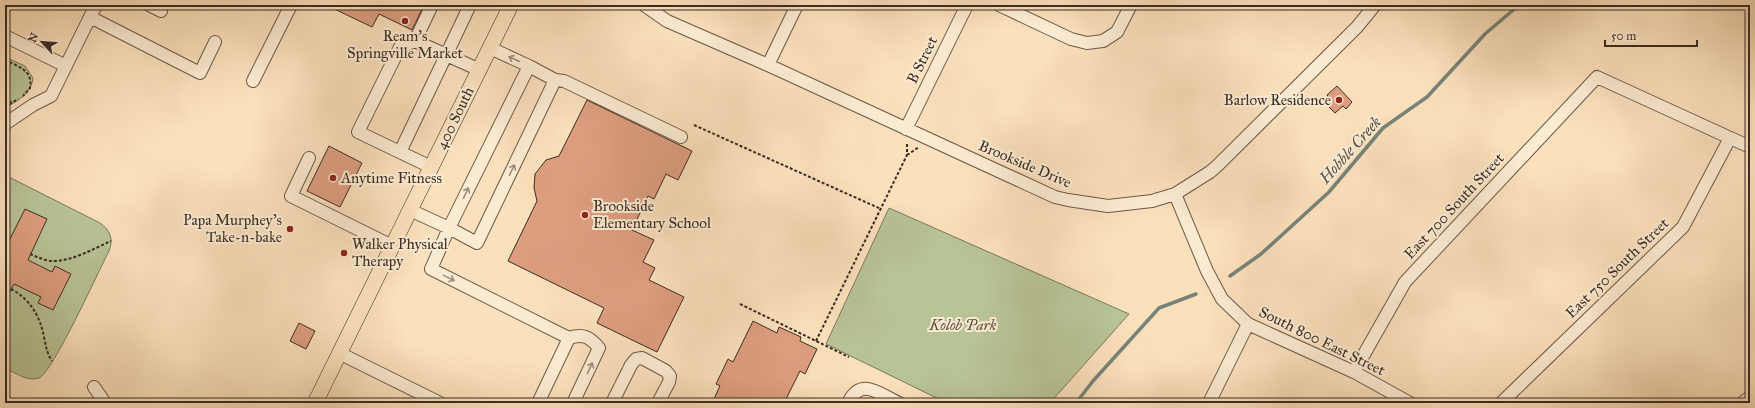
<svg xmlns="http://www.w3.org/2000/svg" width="1755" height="408" viewBox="0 0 1755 408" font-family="'IM FELL Great Primer',serif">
	<rect width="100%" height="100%" fill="#fbe0bc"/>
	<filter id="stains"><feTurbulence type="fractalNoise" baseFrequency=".005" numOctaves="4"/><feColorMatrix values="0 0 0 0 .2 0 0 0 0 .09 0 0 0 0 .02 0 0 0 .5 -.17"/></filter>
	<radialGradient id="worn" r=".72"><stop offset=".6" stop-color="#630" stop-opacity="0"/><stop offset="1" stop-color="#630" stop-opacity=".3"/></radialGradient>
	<path fill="#b8c396" stroke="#7a785c" d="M5,57L25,66L33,78C31,95 18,100 5,108Z
		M5,175L100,223C110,230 114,239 109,251C99,270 53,372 39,378C27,382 16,373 5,368Z
		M889,208L1129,314L1050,403H947L826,344Z"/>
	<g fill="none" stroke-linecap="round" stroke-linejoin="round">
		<path stroke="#778378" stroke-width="3.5" d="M1230,276L1261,254L1329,192L1383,128L1427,97L1485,34L1519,5
			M1076,403L1093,381L1159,308L1196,294"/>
	</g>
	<path fill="#dd9e80" stroke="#3b2c22" d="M326,5H424L412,30L379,14L372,27Z
		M1337,86L1352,102L1346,109L1343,106L1335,113L1324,102L1329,98L1327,95Z
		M587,100L692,151L678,180L666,174L654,199L648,196L632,230L654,240L643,262L655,268L649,280L684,297L657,352L597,323L604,308L508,261L537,201L534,188L535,174L546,160L559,156Z
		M329,146L362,163L340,207L307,191Z
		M25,209L47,219L28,260L52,272L55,266L71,274L53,310L38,303L41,297L14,284L5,301V249Z
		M753,321L777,333L779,327L801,337L800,341L817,349L805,374L800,371L784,403H712L720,386L716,384L728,359L733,362Z
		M299,323L315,331L306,349L290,341Z"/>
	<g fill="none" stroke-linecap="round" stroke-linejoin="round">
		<defs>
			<path id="minor" d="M149,5L161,11
				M644,5L667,21L768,65L1055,197L1068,200L1108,206L1152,201L1175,194L1210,172L1218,165L1357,27L1375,5
				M999,5L1071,39L1087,43L1103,41L1117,32L1131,5
				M90,17L200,73L215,42
				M5,36L66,66
				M415,41L480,70
				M490,48L529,66L449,228L477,243L555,80
				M768,65L797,5
				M529,66L555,80L564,81L681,137
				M253,81L291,5
				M5,124L33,105L51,96L96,5
				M906,129L967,5
				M400,152L470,5
				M309,158L291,196L392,246
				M431,167L358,132L400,47L415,41L432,5
				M1175,194L1207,271L1222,299L1248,324L1354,372L1410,403
				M410,210L449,228L431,269L569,338
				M339,353L440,403
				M1354,372L1405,282L1597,77L1750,147
				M94,387L105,403
				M538,403L569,338C583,333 590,337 599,348L573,403
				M612,403L631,365L636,359L642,358L666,371L670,376L669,382L658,403
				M848,403C861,376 879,394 899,403
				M1209,403L1248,324
				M1501,403L1683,227L1730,138
				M1742,403L1750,397"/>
			<path id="major" d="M315,403L511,5"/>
		</defs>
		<use href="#minor" stroke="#6b5948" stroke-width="14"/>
		<use href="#major" stroke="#3b2c22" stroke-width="16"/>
		<path stroke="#3b2c22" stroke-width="2" stroke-dasharray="3 2" stroke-linecap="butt" d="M5,60C19,67 33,70 30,88L23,96
			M5,98L12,103
			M5,107L18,99
			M694,125L881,209
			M907,155L919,147
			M5,240L9,242
			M30,254C37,257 44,260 51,261C71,262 93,249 111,241
			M11,289C30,299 40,316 44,337C46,346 47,354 52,361
			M740,304L849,357
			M816,341L907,155V142"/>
		<use href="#minor" stroke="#fcebd3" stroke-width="12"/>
		<use href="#major" stroke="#fbe0bc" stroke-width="15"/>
	</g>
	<defs><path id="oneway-shaft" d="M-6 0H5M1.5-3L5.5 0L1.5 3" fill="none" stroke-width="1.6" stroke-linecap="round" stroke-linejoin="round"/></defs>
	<g stroke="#9c8c7a">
		<use href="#oneway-shaft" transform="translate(514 59) rotate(-155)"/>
		<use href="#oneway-shaft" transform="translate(512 170) rotate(-64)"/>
		<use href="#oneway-shaft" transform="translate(466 193) rotate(-64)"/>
		<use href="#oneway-shaft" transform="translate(449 278) rotate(26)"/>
		<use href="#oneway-shaft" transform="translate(590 368) rotate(-64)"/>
	</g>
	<g fill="#8f2418" stroke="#fcebd3" stroke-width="1.5">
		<circle cx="405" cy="21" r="4"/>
		<circle cx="1339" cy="100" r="4"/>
		<circle cx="333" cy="178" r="4"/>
		<circle cx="585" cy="215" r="4"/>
		<circle cx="290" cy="229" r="4"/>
		<circle cx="344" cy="253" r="4"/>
	</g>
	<g text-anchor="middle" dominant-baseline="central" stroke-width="4" stroke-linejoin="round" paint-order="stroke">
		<g font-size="15" fill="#3b2c22" stroke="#fcebd3" text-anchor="start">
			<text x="405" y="36" text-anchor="middle">Ream's<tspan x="405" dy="17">Springville Market</tspan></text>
			<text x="1331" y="100" text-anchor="end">Barlow Residence</text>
			<text x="341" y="178">Anytime Fitness</text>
			<text x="593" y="206">Brookside<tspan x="593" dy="17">Elementary School</tspan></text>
			<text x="282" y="220" text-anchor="end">Papa Murphey's<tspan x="282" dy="17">Take-n-bake</tspan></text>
			<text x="352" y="244">Walker Physical<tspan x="352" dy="17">Therapy</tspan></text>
		</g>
		<g font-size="15" fill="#3b2c22" stroke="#fcebd3">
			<text transform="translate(922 60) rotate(-64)">B Street</text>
			<text transform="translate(455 118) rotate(-64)">400 South</text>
			<text transform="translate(1025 164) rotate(23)">Brookside Drive</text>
			<text transform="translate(1454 206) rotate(-47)">East 700 South Street</text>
			<text transform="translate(1617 268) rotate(-44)">East 750 South Street</text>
			<text transform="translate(1322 341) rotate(26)">South 800 East Street</text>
		</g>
		<g font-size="15" font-style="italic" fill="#5a523f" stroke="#fcebd3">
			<text x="963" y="325">Kolob Park</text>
		</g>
		<g font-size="16" font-style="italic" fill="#545046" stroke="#fcebd3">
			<text transform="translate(1350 150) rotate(-48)">Hobble Creek</text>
		</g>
	</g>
	<rect width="1755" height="408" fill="none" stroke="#fbe0bc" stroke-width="20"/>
	<rect x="6" y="6" width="1743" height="396" fill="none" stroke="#3b2c22" stroke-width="2"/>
	<rect x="10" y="10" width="1735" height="388" fill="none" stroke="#3b2c22"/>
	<g transform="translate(42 42) rotate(296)" stroke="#fcebd3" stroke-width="3" paint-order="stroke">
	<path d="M0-3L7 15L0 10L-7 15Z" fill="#3b2c22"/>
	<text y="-6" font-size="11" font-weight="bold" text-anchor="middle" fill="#3b2c22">N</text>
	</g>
	<path d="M1605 40v6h92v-6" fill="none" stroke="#3b2c22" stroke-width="2"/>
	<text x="1611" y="40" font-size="12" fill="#3b2c22" stroke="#fcebd3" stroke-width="3" paint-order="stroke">50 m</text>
	<rect width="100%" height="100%" filter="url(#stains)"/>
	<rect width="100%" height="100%" fill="url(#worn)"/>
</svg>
